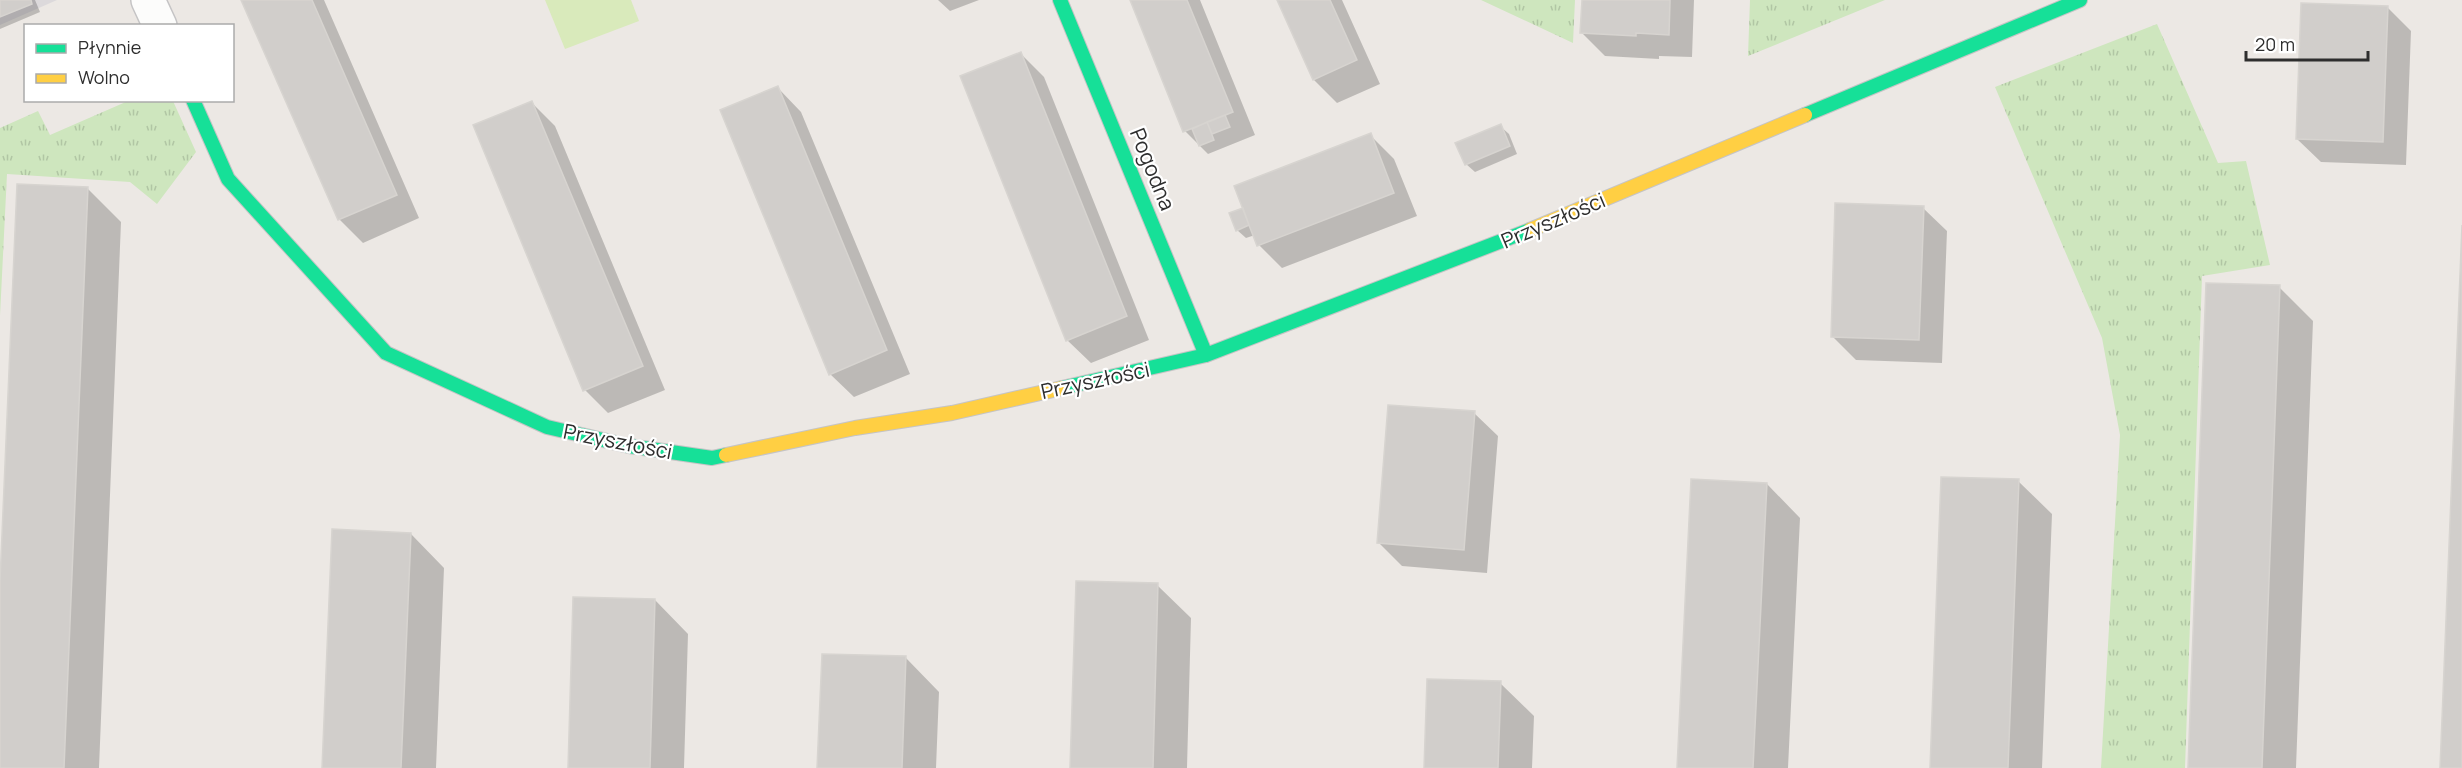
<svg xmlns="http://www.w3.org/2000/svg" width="2462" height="768" viewBox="0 0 2462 768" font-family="Manrope,sans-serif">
	<defs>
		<pattern id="grass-tufts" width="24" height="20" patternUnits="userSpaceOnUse" patternTransform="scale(1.5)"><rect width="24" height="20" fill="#cee6be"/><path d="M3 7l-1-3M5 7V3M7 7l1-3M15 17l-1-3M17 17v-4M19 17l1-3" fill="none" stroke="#b1c6a4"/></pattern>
	</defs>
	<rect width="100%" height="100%" fill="#ece8e4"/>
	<path fill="#dcd9db" d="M0,0H57L0,25Z"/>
	<path fill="url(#grass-tufts)" d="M1481,0H1575L1573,43Z
		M1750,0H1885L1748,56Z
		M2157,24L2218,163L2246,161L2270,265L2202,276L2185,768H2101L2120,435L2102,338L1995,87Z
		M128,101H173L196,152L157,204L130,182L7,174L0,316V128L38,111L50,135Z"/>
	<path fill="#d9eabb" d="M545,0H631L639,21L565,49Z"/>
	<path fill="#0003" d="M0,0H35L40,12L0,29Z
		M243,0H324L419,218L363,243L339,219Z
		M938,0H979L950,11Z
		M1131,0H1200L1255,135L1208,154L1185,131Z
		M1279,0H1342L1380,84L1337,103L1314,80Z
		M1583,0H1694L1692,57L1659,56V59L1605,56L1582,33Z
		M2387,7L2411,31L2406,165L2321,162L2297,139Z
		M1021,54L1044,77L1149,340L1091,363L1067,340Z
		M778,88L801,112L910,374L854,397L830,374Z
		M532,103L555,126L665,390L608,413L585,390Z
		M1500,126L1509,134L1517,154L1475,172L1466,164Z
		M1370,135L1394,159L1417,216L1282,268L1259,245L1255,235L1246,238L1237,230L1244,209Z
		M88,189L121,222L99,768H0V617Z
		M1923,208L1947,231L1942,363L1856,360L1832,336Z
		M2279,287L2313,321L2296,768H2190Z
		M1474,413L1498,436L1487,573L1402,566L1379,543Z
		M2018,481L2052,514L2042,768H1931Z
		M1767,484L1800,518L1788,768H1678Z
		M411,534L444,568L436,768H323Z
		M1157,585L1191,618L1187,768H1072Z
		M655,600L688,634L684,768H569Z
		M906,658L939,692L936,768H819Z
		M1500,683L1534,716L1532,768H1426Z"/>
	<path fill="#d1cecb" stroke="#d7d4d0" stroke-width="1.5" d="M0,0H31L32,4L0,17Z
		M241,0H312L397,195L338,220Z
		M1130,0H1187L1233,112L1183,132Z
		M1277,0H1330L1357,60L1313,80Z
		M1582,0H1670L1669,35L1636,33V36L1580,33Z
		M2301,3L2388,6L2383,142L2296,139Z
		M1021,52L1127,316L1066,341L960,76Z
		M778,86L887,350L829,375L720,110Z
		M532,101L643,366L583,391L473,125Z
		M1225,115L1230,127L1212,134L1207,122Z
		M1207,122L1214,140L1199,146L1192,129Z
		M1501,124L1510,146L1465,165L1455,143Z
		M1371,133L1394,193L1257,246L1234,186Z
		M17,184L88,187L64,768H0V581Z
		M1835,203L1924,206L1919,340L1831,337Z
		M1243,208L1249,225L1236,231L1229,213Z
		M2462,225V768H2440Z
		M2206,283L2280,285L2262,768H2188Z
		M1388,405L1475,411L1464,550L1377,543Z
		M1941,477L2019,479L2008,768H1930Z
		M1691,479L1767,483L1753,768H1677Z
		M332,529L411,533L401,768H322Z
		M1076,581L1158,583L1153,768H1070Z
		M573,597L655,599L650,768H568Z
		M822,654L906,656L902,768H817Z
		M1427,679L1501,681L1498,768H1424Z"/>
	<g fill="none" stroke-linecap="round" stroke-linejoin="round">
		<defs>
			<path id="street" d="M148,0L160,26"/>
			<path id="fast" d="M1060,0L1206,355
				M193,100L228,179L386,353L547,427L629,446L712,458L726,455
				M1805,115L2080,0
				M1062,388L1206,355L1530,230"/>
			<path id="slow" d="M1530,230L1805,115
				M726,455L855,428L952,413L1062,388"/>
		</defs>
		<use href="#street" stroke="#c5c4c5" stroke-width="36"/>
		<use href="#fast" stroke="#c5c4c5" stroke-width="16"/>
		<use href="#slow" stroke="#c5c4c5" stroke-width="16"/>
		<use href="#street" stroke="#fcfcfb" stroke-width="33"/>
		<use href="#fast" stroke="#16e098" stroke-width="14"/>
		<use href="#slow" stroke="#ffcf43" stroke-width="14"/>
	</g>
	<g text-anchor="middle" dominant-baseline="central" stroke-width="4.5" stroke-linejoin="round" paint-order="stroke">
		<g font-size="21" fill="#2e2e2e" stroke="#fff">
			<text transform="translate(1153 169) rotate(68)">Pogodna</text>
			<text transform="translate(1553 220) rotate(-23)">Przyszłości</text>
			<text transform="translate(1095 380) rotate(-12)">Przyszłości</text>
			<text transform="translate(618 441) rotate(11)">Przyszłości</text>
		</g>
	</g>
	<rect x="24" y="24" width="210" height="78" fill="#ffffff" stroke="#ababab" stroke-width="1.5"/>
	<rect x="36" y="44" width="30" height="9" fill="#16e098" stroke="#ababab" stroke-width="1.5"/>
	<text x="78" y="54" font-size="18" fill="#2e2e2e">Płynnie</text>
	<rect x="36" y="74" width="30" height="9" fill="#ffcf43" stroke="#ababab" stroke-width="1.5"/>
	<text x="78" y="84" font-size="18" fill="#2e2e2e">Wolno</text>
	<path d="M2246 51v9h122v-9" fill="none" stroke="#2e2e2e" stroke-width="3"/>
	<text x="2255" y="51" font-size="18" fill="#2e2e2e" stroke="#ffffff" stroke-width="4.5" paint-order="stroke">20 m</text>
</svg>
